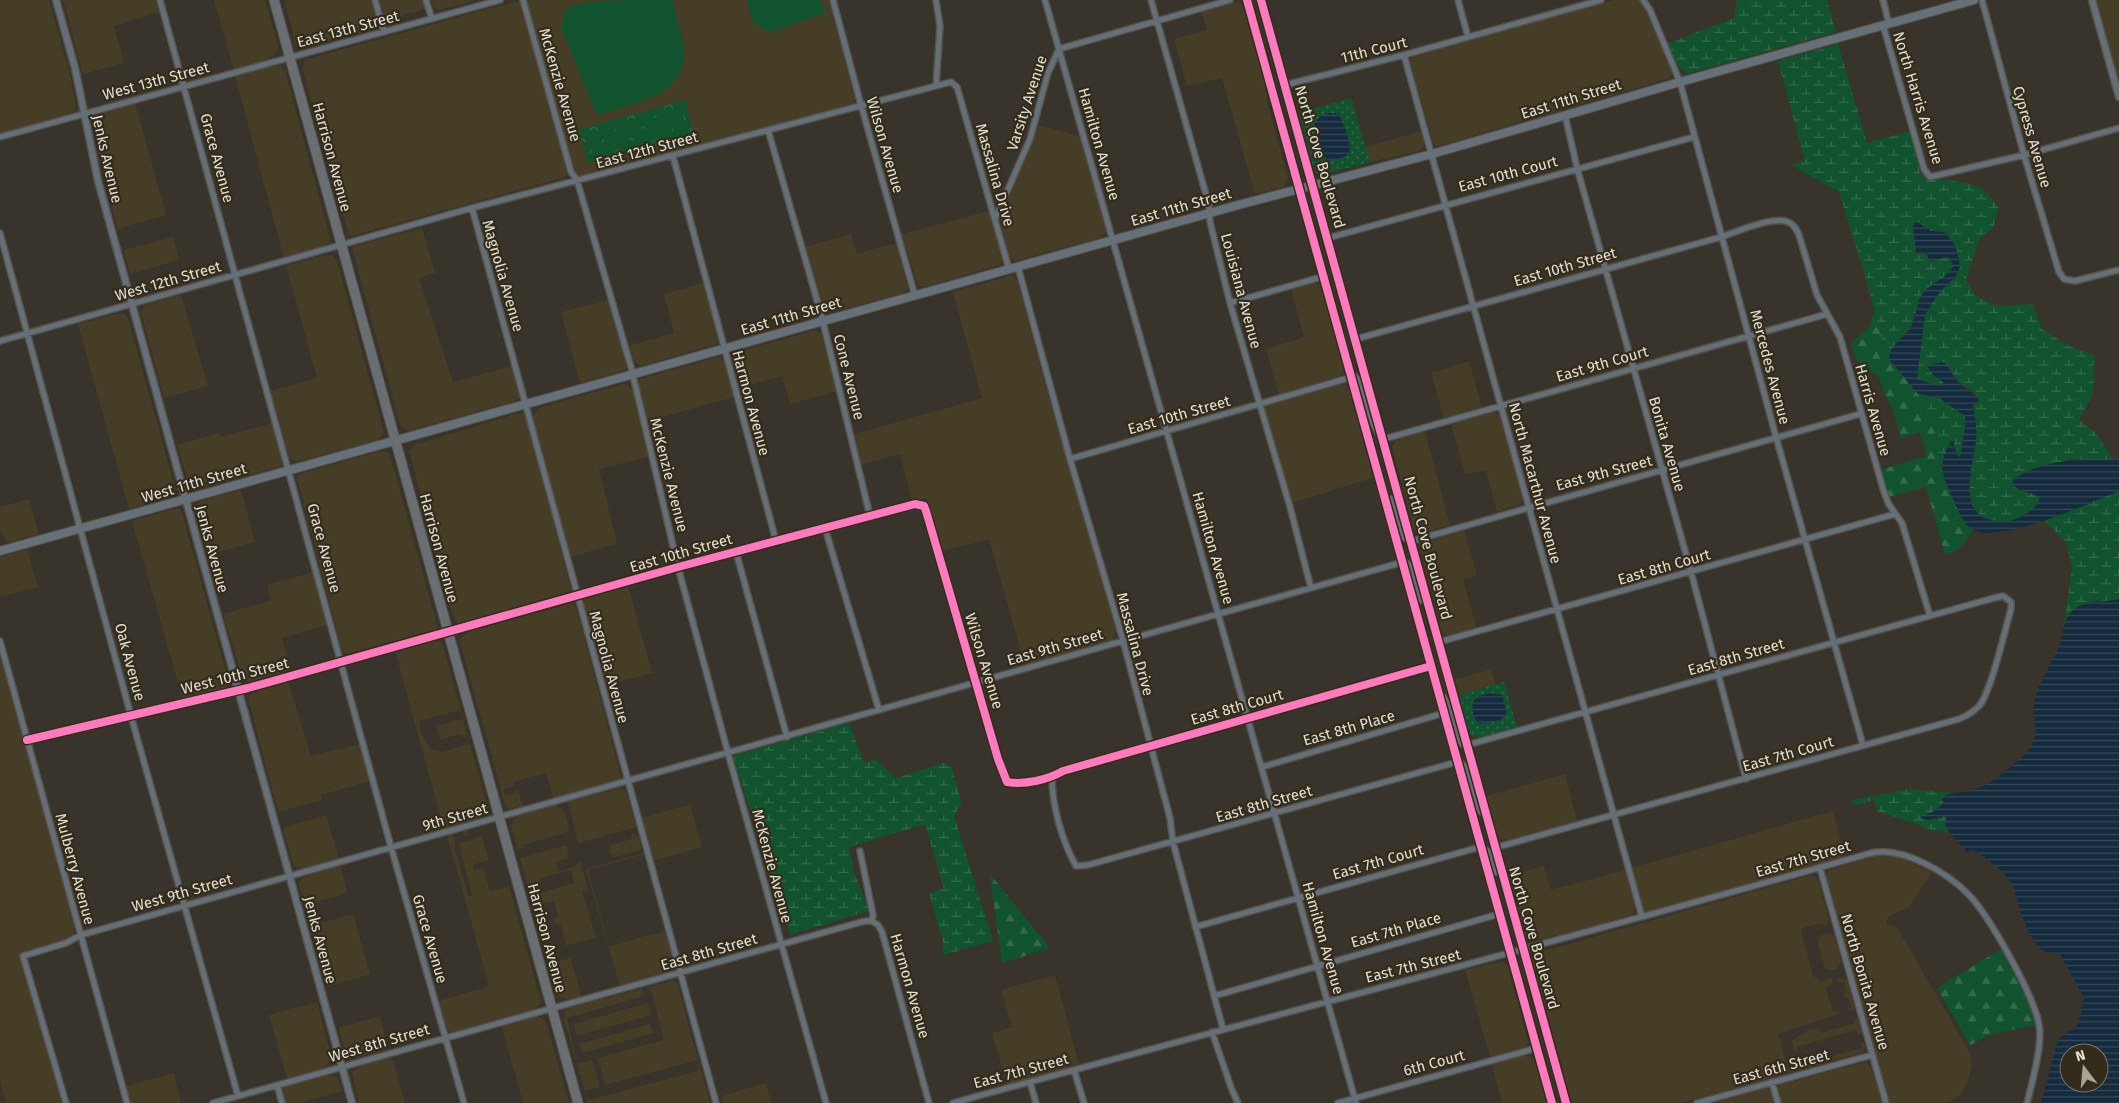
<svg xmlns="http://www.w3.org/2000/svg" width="2119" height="1103" viewBox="0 0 2119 1103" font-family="'Fira Sans',sans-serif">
	<defs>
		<pattern id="grass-dots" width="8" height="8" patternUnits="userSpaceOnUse" patternTransform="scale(1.25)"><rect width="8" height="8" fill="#11532e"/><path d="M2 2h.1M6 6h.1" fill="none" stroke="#346b4b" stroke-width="1.8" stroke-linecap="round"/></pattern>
		<pattern id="forest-firs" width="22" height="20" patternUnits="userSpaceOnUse" patternTransform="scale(1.25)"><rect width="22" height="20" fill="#11532e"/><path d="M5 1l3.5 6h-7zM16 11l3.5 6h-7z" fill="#346b4b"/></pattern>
		<pattern id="wetland-marsh" width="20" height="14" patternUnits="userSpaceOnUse" patternTransform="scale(1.25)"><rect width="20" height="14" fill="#11532e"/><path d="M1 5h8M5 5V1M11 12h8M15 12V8" fill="none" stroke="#346b4b"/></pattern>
		<pattern id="park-crowns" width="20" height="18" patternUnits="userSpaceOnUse" patternTransform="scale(1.25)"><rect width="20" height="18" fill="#11532e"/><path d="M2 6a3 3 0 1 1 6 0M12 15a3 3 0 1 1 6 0" fill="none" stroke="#346b4b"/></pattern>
		<pattern id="water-rules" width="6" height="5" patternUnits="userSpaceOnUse" patternTransform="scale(1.25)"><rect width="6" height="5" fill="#142b3e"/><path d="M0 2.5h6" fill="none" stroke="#364959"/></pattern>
	</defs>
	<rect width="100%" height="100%" fill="#38342b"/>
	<path fill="#463d27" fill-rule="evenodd" d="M0,0H49L70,75L76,106L73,112L0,133Z
		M63,0H156L159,12L114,26L124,63L83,74Z
		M214,0H265L278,46L276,54L263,61L234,70Z
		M284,0H372L377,17L376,24L373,29L368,31L299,48L296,45Z
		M378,0H423L425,9L384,21Z
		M431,0H477L439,10L434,8Z
		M526,0H829L855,97L854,103L744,135L580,176L576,174L573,166L526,5Z
		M1614,0H1641L1644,3L1672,71L1670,78L1440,146L1434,145L1410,62L1413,55Z
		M2097,0H2119V83L2102,25Z
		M514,2H520L522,5L568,170L565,177L355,235H349L302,68L304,63L308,59Z
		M1235,2L1241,4L1244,9L1265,82L1267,101L1288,178L1283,187L1255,194L1222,78L1187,86L1174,39L1207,30L1202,12Z
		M272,66H281L285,71L330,238L329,242L323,246L284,258L235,76Z
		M135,103L166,215L118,229L101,165L92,121L100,113Z
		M1037,125L1080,136L1106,226V232L1100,238L1015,261L1010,257L1000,221Z
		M1422,131L1425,143L1420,151L1370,162L1365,147Z
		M989,211L1002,260L1000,265L924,287L918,285L902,234Z
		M422,228L435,273L419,278L453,382L512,366L520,397L515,401L408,431L404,429L400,424L352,248L355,246Z
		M851,234L857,254L896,243L908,289L904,293L833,312H828L823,307L805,247Z
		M173,237L179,260L130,274L124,250Z
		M332,255L337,261L384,433L378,440L295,462L289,456L271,391L317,378L286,266L320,256Z
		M1009,276H1014L1017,280L1044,381L1116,631L1112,641L1025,665L989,539L941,551L927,498L912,502L900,454L860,465L855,434L982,398L953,292Z
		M703,283L717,335L716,344L641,366L635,363L628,346L674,333L664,294Z
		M1314,283L1321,285L1323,289L1345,371L1340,376L1279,395L1266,349L1304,337L1291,290Z
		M181,295L208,386L164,398L141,312L147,304Z
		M608,300L627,363L626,369L623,371L580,383L561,312Z
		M120,313L125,314L128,318L175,488L174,493L169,497L129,509L78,324Z
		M816,330L821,334L837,391L790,404L782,376L738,388L730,360L734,353Z
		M718,357L722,359L725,365L734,397L647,421L638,385L640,379Z
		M1469,361L1482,407L1444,418L1431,373Z
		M623,384L629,386L633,391L648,457L599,469L617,544L570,557L533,416L538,408Z
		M1341,384L1346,385L1351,391L1375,477L1292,503L1264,407Z
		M1493,412L1499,414L1523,499L1520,504L1497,512L1486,470L1465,474L1451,424Z
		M519,413H523L526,416L571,591L568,595L460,624L456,621L453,616L409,451L414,445Z
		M273,423L283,458L281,466L199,489L190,487L177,445L219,433L221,437Z
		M1425,431L1450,525L1420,533L1413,527L1392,447L1396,440Z
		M380,451L387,452L391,458L438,629L347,654L342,650L297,477L300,474Z
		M241,490L255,542L208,555L196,514L197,505L203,500Z
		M29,499L39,534L10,542L6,541L0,530V507Z
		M174,509H179L182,513L229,683L227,688L220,692L183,700L132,521Z
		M1464,530L1477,575L1463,580L1477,629L1448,636L1444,634L1441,629L1420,549L1426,542Z
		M27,549L38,587L0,597V557Z
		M313,572L328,625L282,638L292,672L260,681L244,682L223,614L271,600L267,585Z
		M628,585L652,673L604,686L583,601L585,597Z
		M569,604H573L576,608L621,777L618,779L563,796L509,809L505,804L460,642L461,638L467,632ZM546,773L553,798L523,806V802L521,801L519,791L505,795L503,789L515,786L514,782Z
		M434,641L440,642L443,646L488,809L486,814L482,817L444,829L395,651ZM460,710L463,721L456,720L437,726L436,727L440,740L460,734L461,737H464L467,735L470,744L442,752L431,749L421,733L419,721Z
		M0,653L75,926L74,933L66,941L22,955L63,1103H6L0,1081Z
		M1491,669L1495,685L1459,695L1454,680Z
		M288,681L311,756L360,744L370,781L321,795L322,800L278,812L248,698L251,694L261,689Z
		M1565,774L1577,821L1508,840L1499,839L1486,796Z
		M621,788L626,792L636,827L582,842L583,844L578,843L568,802Z
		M555,805L561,808L565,813L569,829L568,832L523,845L524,848L518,849L511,826L514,819L521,815Z
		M690,805L702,847L652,861L640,818Z
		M1833,811L1845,857L1647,912L1644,910L1632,868Z
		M326,815L339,859L305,868L294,866L283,828Z
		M484,826L467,830L468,835L465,836L463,831L452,834L455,839V849L468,896L472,895L459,843L482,836L489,860L473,864L474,870L483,868L490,891L509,886L541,1003L533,1010L448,1033L439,1001L489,986L447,835L464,830L471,829Z
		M632,833L639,837L641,850L613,857L609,852L610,846L591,851L631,839Z
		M566,845L569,858L556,862L559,872L574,867L580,861L589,892L587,890L582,891L596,938L548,950L566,945L561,924H556L554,920L558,916L554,901L533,905L530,896L574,883L571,870L540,878V881L530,884L527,883L520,858Z
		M643,853V855L588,870L609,946L665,931L673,960V968L669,972L621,986L619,983L586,869Z
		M1882,854L1896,855L1932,872L1909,907L1888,917L1886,923L1887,925L1894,926L1898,929L1970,1053L1972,1066L1966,1086L1958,1097L1947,1103H1890L1826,875L1829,870Z
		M340,865L347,893L305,905L299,885L300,880L311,874Z
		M1544,866L1551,890L1625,870L1635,907L1633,914L1578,931L1529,941L1524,935L1508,876Z
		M1812,875L1818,880L1829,921L1826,926L1820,923L1803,928L1801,931L1813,976L1821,981L1832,978V985L1826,987L1833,1012L1838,1011L1839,1014L1778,1034L1779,1039L1784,1038L1780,1043L1787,1066L1789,1068L1794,1067L1796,1071L1800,1070L1798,1060L1802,1064L1862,1048L1861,1043L1864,1042L1862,1034H1858L1856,1030L1823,1039V1045L1820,1040L1797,1047V1052L1794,1051L1792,1040L1807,1031L1819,1028L1821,1033L1855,1023L1854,1019L1857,1018L1855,1010H1847L1851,1007L1848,997L1845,998L1844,994L1847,993L1844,982L1839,983L1836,979L1839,977L1847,981L1865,1046L1863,1052L1860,1053L1751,1084L1681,1103H1572L1532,961L1534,954Z
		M353,914L370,974L327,987L310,926Z
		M1826,933L1831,934L1835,938L1841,961L1839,967L1834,970H1828L1824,966L1818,944L1820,936Z
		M569,952L581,995V997L569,1000L561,998L558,995L548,958L550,957L552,963L570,958Z
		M1500,962H1504L1508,966L1528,1042L1525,1047L1490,1057L1465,970Z
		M1055,975L1079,1065L1007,1085L992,1033L1012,1027L1001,990Z
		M671,981L677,983L710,1103H588L564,1019L565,1012L572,1007ZM650,986L664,1040L598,1058L605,1085L698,1060V1071L589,1100L585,1091L600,1087L592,1060L577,1064L567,1018L645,996L642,989Z
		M317,1002L332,1060L321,1069L287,1078L269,1015Z
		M648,1003L651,1015L577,1036L574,1024Z
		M380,1016L388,1049L353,1058L348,1057L338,1028Z
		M534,1017L541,1018L546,1022L569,1103H523L502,1027Z
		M650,1024L653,1033L582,1053L579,1044Z
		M1522,1056H1529L1534,1060L1547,1103H1502L1492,1064Z
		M390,1057L393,1060L405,1103H359L352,1072L361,1065Z
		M1865,1062L1871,1067L1882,1103H1782L1778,1088L1779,1085Z
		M174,1073L181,1103H131L126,1086Z
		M330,1075L337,1078L342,1091L299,1103H283L281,1091L283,1087Z
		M766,1083L771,1103H723L721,1096Z
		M1767,1088L1770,1090L1774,1103H1714Z"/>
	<path fill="url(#grass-dots)" d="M1351,98L1370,162L1324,174L1317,173L1314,168L1299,113Z
		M1504,682L1517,727L1483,737L1472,736L1468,731L1459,695Z"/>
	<path fill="url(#forest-firs)" d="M1874,311L1886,355L1911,384L1936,420L1937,457L1948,488L1962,518L1973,530C1965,543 1960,551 1945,555L1926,487L1889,497L1880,470L1927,456L1920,432L1901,438L1892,407L1884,393L1879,377L1856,360L1851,343L1869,328Z
		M990,874L1050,948L1002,963Z
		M2001,949L2019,982L2037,1025L1991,1034L1970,1045L1937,988Z"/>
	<path fill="url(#wetland-marsh)" d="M1737,0H1827L1836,32L1689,73C1676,72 1673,53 1668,43L1734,18Z
		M1838,44L1867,143L1910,131L1920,173L1924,175L1928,181L1939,179L1967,183L1984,189L1999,208L1993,228L1980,238L1966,279L1976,296L1997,306L2033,304L2042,329L2069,346L2094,355L2093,394L2079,420L2095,432L2114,460L2072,459L2023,473L2021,491L2034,494L2040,498C2035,510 2026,514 2014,520C2005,524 1998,522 1988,519C1957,510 1975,461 1976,440C1977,428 1975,417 1973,405L1979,401L1975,394L1956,380L1950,369L1945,383L1937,386L1917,379C1918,365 1920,351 1922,336C1923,329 1923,320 1925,313C1940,278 1982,277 1944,232L1931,231L1916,221V253L1927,254L1931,261L1948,257L1952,262L1953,267L1914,315C1912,336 1892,338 1889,359L1886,355L1866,279L1839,192L1791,165L1805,161L1778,61Z
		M1917,393L1939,398L1965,416V428L1960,458L1956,453L1953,440L1944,456L1941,470L1937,457L1936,420Z
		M2119,491V599L2105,602L2098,600L2081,606L2071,611L2064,625L2072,567L2066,542L2044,520Z
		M849,723L864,763L875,759L896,778L944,763L951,766L962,802L954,816L993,941L943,955V942L929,893L944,889L925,824L849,847L854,872L869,911L790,935L733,756Z
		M1910,789L1952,793L1946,795C1944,805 1936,812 1926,814L1946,815L1945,826L1948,832L1935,831L1877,811L1874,800L1855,805L1851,800Z"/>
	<path fill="url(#park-crowns)" d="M685,100L694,134L588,163L579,129Z"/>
	<path fill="#11532e" d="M672,0C676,14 680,28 683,41C691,97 637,102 597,115L562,30C561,22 564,11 571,6C586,0 651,0 672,0Z
		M747,0H821L825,13L771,32L753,23Z
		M680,107L687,130L676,133L670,110Z
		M667,111L673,134L663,137L656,114Z
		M653,115L659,138L649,141L642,118Z
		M639,118L645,141L635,144L628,121Z
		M625,122L631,145L621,148L614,125Z
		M611,126L618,149L607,152L601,129Z
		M597,130L604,153L593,156L587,133Z"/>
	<path fill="url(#water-rules)" fill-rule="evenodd" d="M1330,113L1338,114C1343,120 1354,148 1348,154C1345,157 1340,158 1337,159C1333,160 1329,161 1326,158C1320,154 1316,132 1314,125L1320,116Z
		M1916,221L1931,231L1944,232L1956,246L1960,267L1956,276L1938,294L1925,315L1917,379L1937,386L1944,383L1932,374L1928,367L1933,364L1944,362C1950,368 1952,376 1958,382C1964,389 1973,392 1979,400L1973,405C1975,417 1977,428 1976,440C1974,461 1957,510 1988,519C2000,523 2007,523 2018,518C2028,513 2036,509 2040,498C2032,492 2022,492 2013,486V480C2040,460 2086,457 2119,460V491C2089,503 2002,544 1974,530C1962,525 1957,507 1952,496C1941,474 1938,460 1953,439L1956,453L1960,458L1965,428V416L1939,398L1917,393L1889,359C1891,340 1906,340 1912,325C1917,315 1916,301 1924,292C1933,282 1945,279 1953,267L1952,262L1948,257L1931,261L1928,258L1927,254L1916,253L1913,226Z
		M2119,599V1103H2041L2058,1040L2062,1035L2075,1029L2081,1014L2084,997L2059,953C2056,952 2054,953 2051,953C2030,952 2019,906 2014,890C2010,874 1987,858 1973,850L1967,852L1946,828V816L1929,820L1922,819L1921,816L1932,813L1944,803L1942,799L1946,795C1957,791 1969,793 1979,788C1994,782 2025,758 2032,744C2040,731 2032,717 2034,703C2038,681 2053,663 2060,643C2064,633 2063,619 2072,611C2085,599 2103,603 2119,599ZM2069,1053H2099V1083H2069Z
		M1491,693L1502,695L1507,713L1501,720L1479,724L1473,716L1472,703L1478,696Z"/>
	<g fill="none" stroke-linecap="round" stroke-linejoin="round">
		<defs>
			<path id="minor" d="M160,0L391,847L464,1103
				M375,0L384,32
				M426,0L432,19
				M523,0L571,172L577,180L631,367L678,567L728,753L826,1103
				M833,0L861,105L915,296
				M1045,0L1356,1103
				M1151,0L1209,205L1210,222L1230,303L1290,507L1311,588
				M1458,0L1468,37
				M1643,0L1650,10L1680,82L1776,437L1863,745
				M1883,0L1889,24
				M1982,0L2024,155L2059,272L2064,279L2075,281L2119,270
				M1883,25L1924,169L1930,177L2024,155L2119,128
				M1404,55L1642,917
				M1285,85L1404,55L1601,0
				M936,86L940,26L936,0
				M1565,115L1577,168L1691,572L1746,779
				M768,130L821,314L870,516
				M0,137L500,0
				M673,156L776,541
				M472,208L716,1103
				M995,219L1030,139L1048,73L1059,49L1230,0
				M0,233L131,716L238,1096
				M1328,238L1694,137
				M1018,267L1070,459L1122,637L1170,818L1173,842L1223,1029
				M1230,303L1325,276
				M1356,339L1721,237C1736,232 1777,214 1790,223C1795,226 1797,230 1799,235L1817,295L1840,337L1883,489L1888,503L1902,523L1930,616
				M0,341L472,208L951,82L957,87L1009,269
				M1384,439L1827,314
				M1070,459L1352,377
				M825,528L879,710
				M1412,541L1860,414
				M736,552L787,737
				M0,641L127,1103
				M1439,642L1895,514
				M27,740L248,688L678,567L915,504L924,506L926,511L998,759L1007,782C1025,785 1047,780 1063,771L1431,666
				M1467,745L1994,598L2003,596L2011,602V609C2005,629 1991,693 1979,706C1973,712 1967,716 1959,719L1494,848
				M1262,767L1444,713
				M1052,777C1052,806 1062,841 1076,866L1088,865L1457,762
				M860,851L873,915L872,921
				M1820,868L1886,1103
				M872,921L878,925L882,932L929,1103
				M1195,927L1480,847
				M1214,996L1499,914
				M1212,1032L1232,1090L1238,1103
				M1074,1070L1084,1103
				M1030,1082L1036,1103
				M1772,1082L1778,1103
				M277,1085L282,1103
				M66,1103L23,956L66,943L81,935L1403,562
				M213,1103L865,921H872
				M953,1103C1258,1019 1566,940 1871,853C1902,846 1947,872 1969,895C1990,917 2033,994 2039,1024C2043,1044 2032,1083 2027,1103
				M1338,1103L1537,1048
				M1697,1103L1872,1055"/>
			<path id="tertiary" d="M56,0L75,68L98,181L352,1103
				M2092,0L2119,97"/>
			<path id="secondary" d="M1247,0L1552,1103
				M1261,0L1566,1103
				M1354,377C1372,394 1367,420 1383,437
				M1391,500L1404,536L1412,541
				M0,551L1242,204L1432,154L1680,82L1974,0
				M1403,562C1416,569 1418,586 1422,599
				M1443,698C1450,711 1452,739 1466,745
				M1458,762C1474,773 1472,796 1482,811
				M1480,847L1489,854L1496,871"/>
			<path id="primary" d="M274,0L578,1103"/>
		</defs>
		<use href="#minor" stroke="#56524a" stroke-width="8"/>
		<use href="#tertiary" stroke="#56524a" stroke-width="9"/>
		<use href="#secondary" stroke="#56524a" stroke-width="10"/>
		<use href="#primary" stroke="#56524a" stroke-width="11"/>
		<use href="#minor" stroke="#646f78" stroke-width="5"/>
		<use href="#tertiary" stroke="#646f78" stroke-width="6"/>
		<use href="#secondary" stroke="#657079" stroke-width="8"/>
		<use href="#primary" stroke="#686e72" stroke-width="9"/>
		<defs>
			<path id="cycleway" d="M1247,0L1552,1103
				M1261,0L1566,1103
				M27,740L248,688L678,567L915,504L924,506L926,511L998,759L1007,782C1025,785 1047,780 1063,771L1431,666"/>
		</defs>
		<use href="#cycleway" stroke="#342c1b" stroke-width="11"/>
		<use href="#cycleway" stroke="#fd7abc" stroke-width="8"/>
	</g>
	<g text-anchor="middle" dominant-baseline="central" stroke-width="4.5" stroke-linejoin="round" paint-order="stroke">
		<g font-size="15" fill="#e3dfd4" stroke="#342c1b">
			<text transform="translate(348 29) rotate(-15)">East 13th Street</text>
			<text transform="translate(1374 50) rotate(-14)">11th Court</text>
			<text transform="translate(156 81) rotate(-15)">West 13th Street</text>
			<text transform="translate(560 85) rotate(74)">McKenzie Avenue</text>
			<text transform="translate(1918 98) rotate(73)">North Harris Avenue</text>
			<text transform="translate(1571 99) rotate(-17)">East 11th Street</text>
			<text transform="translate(1027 103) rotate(-72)">Varsity Avenue</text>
			<text transform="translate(2032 137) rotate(74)">Cypress Avenue</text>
			<text transform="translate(1099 144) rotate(74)">Hamilton Avenue</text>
			<text transform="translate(885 145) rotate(74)">Wilson Avenue</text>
			<text transform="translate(647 150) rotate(-15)">East 12th Street</text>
			<text transform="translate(332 157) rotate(75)">Harrison Avenue</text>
			<text transform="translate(1320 157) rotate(74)">North Cove Boulevard</text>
			<text transform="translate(217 158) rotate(75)">Grace Avenue</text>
			<text transform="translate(107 159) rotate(77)">Jenks Avenue</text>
			<text transform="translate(1508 174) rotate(-15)">East 10th Court</text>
			<text transform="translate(995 175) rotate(74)">Massalina Drive</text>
			<text transform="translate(1181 207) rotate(-16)">East 11th Street</text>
			<text transform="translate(1565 267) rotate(-16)">East 10th Street</text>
			<text transform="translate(503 276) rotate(74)">Magnolia Avenue</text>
			<text transform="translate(168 281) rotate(-16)">West 12th Street</text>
			<text transform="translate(1241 291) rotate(75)">Louisiana Avenue</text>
			<text transform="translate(791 316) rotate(-16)">East 11th Street</text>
			<text transform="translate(1602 364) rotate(-16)">East 9th Court</text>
			<text transform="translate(1770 367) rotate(75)">Mercedes Avenue</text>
			<text transform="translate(849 377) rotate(76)">Cone Avenue</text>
			<text transform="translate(751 403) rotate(75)">Harmon Avenue</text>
			<text transform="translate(1873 410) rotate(74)">Harris Avenue</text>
			<text transform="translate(1179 415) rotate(-16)">East 10th Street</text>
			<text transform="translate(1667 444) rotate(74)">Bonita Avenue</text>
			<text transform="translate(1604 473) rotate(-15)">East 9th Street</text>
			<text transform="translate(669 475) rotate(76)">McKenzie Avenue</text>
			<text transform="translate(194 483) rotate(-16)">West 11th Street</text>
			<text transform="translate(1535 483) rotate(75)">North Macarthur Avenue</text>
			<text transform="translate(324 548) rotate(75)">Grace Avenue</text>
			<text transform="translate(439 548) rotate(75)">Harrison Avenue</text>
			<text transform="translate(1213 548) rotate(74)">Hamilton Avenue</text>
			<text transform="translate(1428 548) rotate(75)">North Cove Boulevard</text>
			<text transform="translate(212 549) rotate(75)">Jenks Avenue</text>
			<text transform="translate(681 553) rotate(-16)">East 10th Street</text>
			<text transform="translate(1664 567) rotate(-16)">East 8th Court</text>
			<text transform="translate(1135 644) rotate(75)">Massalina Drive</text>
			<text transform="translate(1055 647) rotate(-16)">East 9th Street</text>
			<text transform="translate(1736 657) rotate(-16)">East 8th Street</text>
			<text transform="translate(984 661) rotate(73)">Wilson Avenue</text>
			<text transform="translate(130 662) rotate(75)">Oak Avenue</text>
			<text transform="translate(609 667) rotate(75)">Magnolia Avenue</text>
			<text transform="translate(235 676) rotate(-14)">West 10th Street</text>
			<text transform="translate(1237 707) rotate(-16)">East 8th Court</text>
			<text transform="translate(1349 728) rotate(-16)">East 8th Place</text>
			<text transform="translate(1788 754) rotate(-16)">East 7th Court</text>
			<text transform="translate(1264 804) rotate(-16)">East 8th Street</text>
			<text transform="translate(455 817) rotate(-16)">9th Street</text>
			<text transform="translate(1803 859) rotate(-16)">East 7th Street</text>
			<text transform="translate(1378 862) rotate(-16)">East 7th Court</text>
			<text transform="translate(772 866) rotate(75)">McKenzie Avenue</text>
			<text transform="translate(75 869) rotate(75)">Mulberry Avenue</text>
			<text transform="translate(182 893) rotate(-16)">West 9th Street</text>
			<text transform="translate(1396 930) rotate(-16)">East 7th Place</text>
			<text transform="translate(547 938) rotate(75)">Harrison Avenue</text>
			<text transform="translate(1323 938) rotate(74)">Hamilton Avenue</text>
			<text transform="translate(1534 938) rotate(74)">North Cove Boulevard</text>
			<text transform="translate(430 939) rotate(74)">Grace Avenue</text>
			<text transform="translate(320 940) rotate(75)">Jenks Avenue</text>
			<text transform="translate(709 952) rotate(-16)">East 8th Street</text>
			<text transform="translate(1413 966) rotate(-14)">East 7th Street</text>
			<text transform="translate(1865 982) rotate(74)">North Bonita Avenue</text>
			<text transform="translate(910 986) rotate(74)">Harmon Avenue</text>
			<text transform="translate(379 1043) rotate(-16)">West 8th Street</text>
			<text transform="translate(1434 1063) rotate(-15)">6th Court</text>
			<text transform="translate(1781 1067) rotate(-15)">East 6th Street</text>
			<text transform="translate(1021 1071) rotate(-15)">East 7th Street</text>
		</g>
	</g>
	<g transform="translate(2084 1068) rotate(344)"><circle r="24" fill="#342c1b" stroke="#7a7465"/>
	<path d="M0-4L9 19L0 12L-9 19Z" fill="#a7a399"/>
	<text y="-8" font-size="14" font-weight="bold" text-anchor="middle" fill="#e3dfd4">N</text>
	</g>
</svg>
